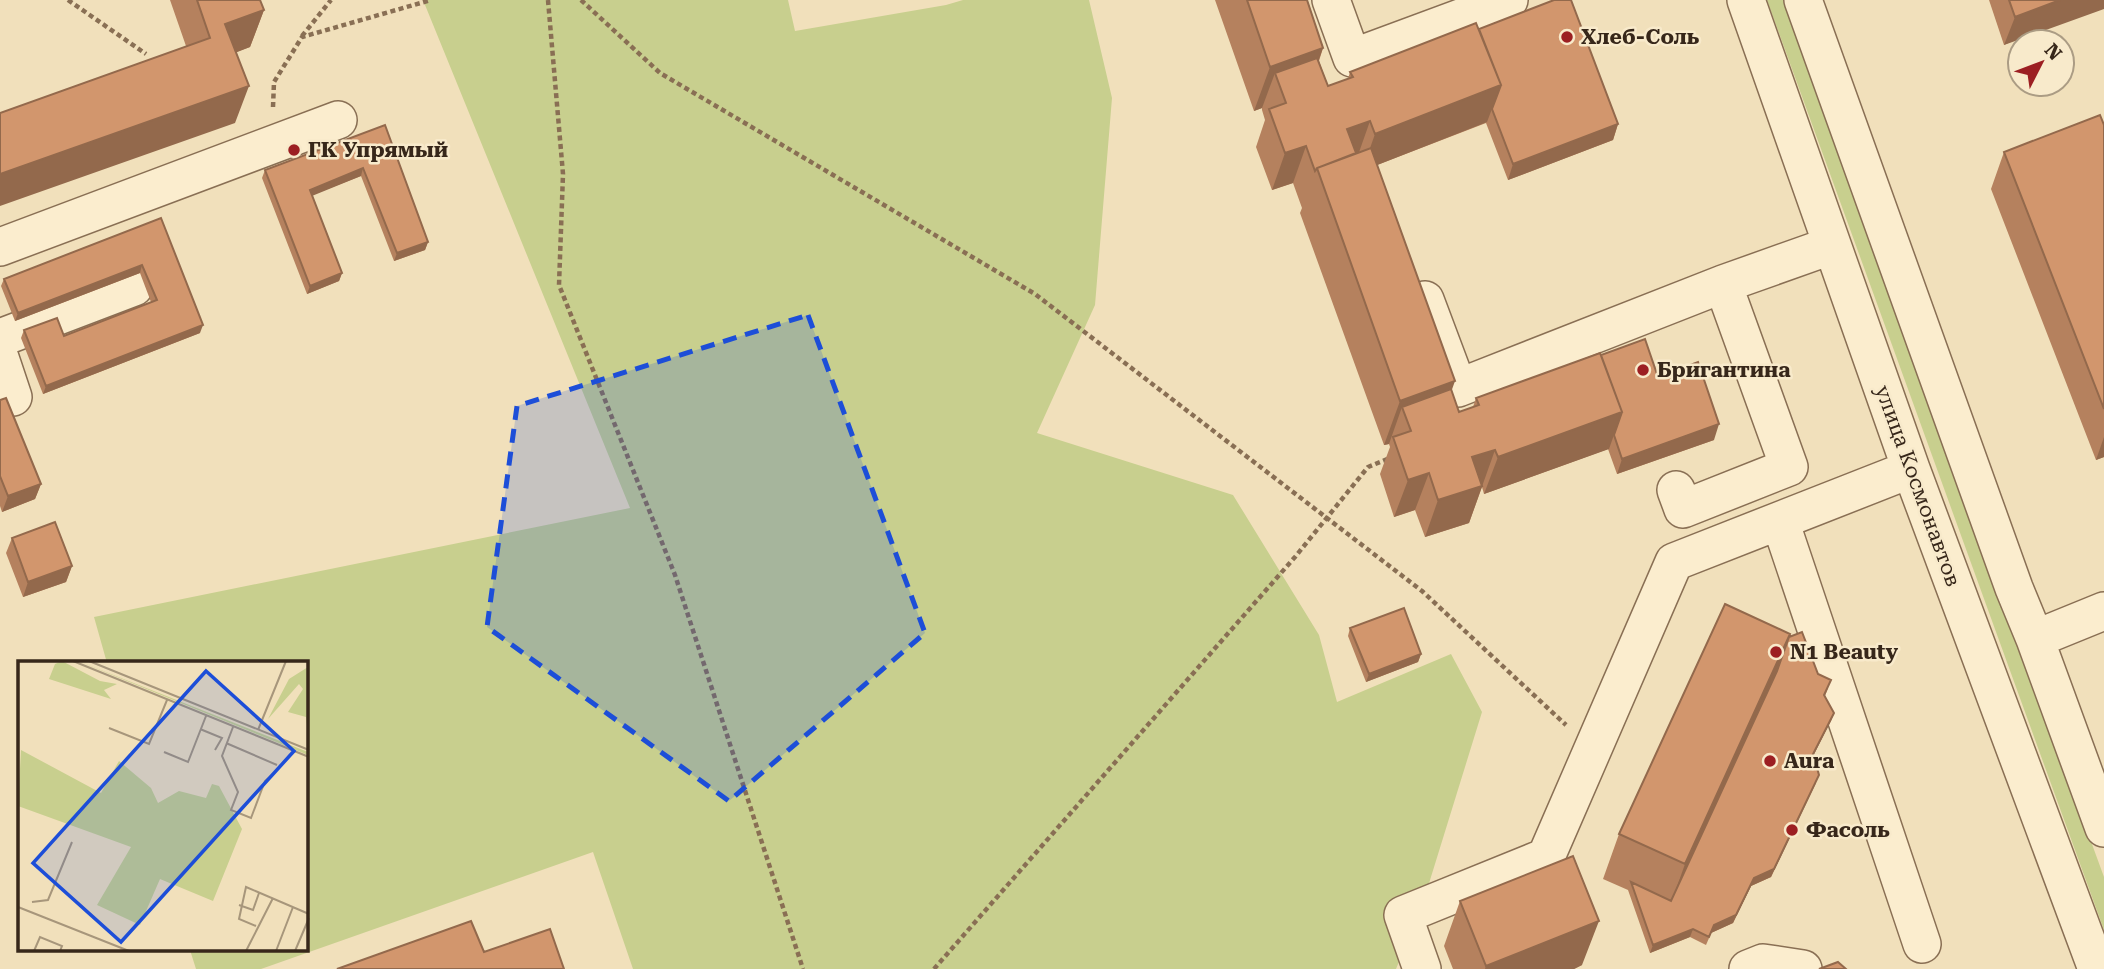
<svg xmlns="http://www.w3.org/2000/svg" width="2104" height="969" viewBox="0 0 2104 969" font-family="'Roboto Serif',serif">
	<rect width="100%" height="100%" fill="#f1e0bb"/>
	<path fill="#c8cf8e" d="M423,0H788L795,31L946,5L963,0H1089L1112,98L1095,305L1037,433L1233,495L1319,635L1337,702L1451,654L1482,712L1422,906L1396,969H633L593,852L261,969H196L190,950H306V663H107L94,617L630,508Z
		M1767,0H1783L2104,877V930Z"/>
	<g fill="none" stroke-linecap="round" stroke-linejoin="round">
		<defs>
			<path id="minor" d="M1331,0L1352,58L1509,0
				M1746,0L1911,469L2097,969
				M1803,0L2014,588L2035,639L2104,828
				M0,247L338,120
				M1425,300L1458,388L1723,284L1830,246
				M0,338L134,287
				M0,358L13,397
				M1676,490L1683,509L1789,467L1723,284
				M1780,521L1922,944
				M2035,639L2104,611
				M1422,969L1403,915L1546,857L1674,562L1911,469
				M1748,969L1763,963L1803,969"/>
		</defs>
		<use href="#minor" stroke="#896f54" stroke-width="40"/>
		<path stroke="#896f54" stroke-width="4.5" stroke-dasharray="5 3.5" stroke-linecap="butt" d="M68,0L146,54
			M548,0L563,174L559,285L675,575L803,969
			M581,0L660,73L1035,294L1422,591L1566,725
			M302,36L331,0
			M273,107L274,82L302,37L431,0
			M934,969L1295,557L1368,467L1390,458"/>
		<use href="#minor" stroke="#fbedce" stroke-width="37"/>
	</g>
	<path fill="#b5815e" d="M170,0H260L264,10L250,47L236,52L235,123L186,46Z
		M1215,0H1307L1323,48L1319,61L1328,86L1348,79L1350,72L1478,29L1618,124L1613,140L1508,180L1486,123L1377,165L1459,412L1473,407L1476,398L1601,355L1658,377L1714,440L1617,474L1608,449L1484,494L1482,487L1469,523L1425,537L1415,510L1394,517L1380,474L1390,447L1389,444L1384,445L1300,213L1302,208L1293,183L1272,190L1256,147L1265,120L1262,110V108L1254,111Z
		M1989,0H2104L2004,45Z
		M385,125L428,242L425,250L394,261L361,176L312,195L342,273L339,281L307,294L262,178L265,170Z
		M2104,125V457L2096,460L1991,189L2004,152Z
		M161,218L200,333L43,394L21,338L24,330L64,336L151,302L140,273L15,321L1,286L4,279Z
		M0,400L41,484L35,499L2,512L0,506Z
		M12,538L72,566L66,582L23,597L6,553Z
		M1350,628L1421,654L1418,662L1366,682L1348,636Z
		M1789,637L1828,688L1825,696L1834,713L1813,756L1816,783L1771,877L1751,886L1733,923L1711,933L1706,945L1690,937L1650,953L1628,890L1603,879L1619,834Z
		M1460,901L1582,965L1574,969H1453L1444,946Z"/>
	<path fill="#93694c" d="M2060,0H2104V9L2004,45L2015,17Z
		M264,10L250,47L212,62L225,24Z
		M1323,48L1307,93L1275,73L1262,108L1254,111L1270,67Z
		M1501,85L1487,122L1362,171L1375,134Z
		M249,86L235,123L0,206V174Z
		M1370,121L1357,158L1347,129Z
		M1618,124L1613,140L1508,180L1513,164Z
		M1306,146L1293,183L1272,190L1285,153Z
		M363,168L361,176L307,198L310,190Z
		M428,242L425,250L394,261L397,253Z
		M142,265L140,273L15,321L18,313Z
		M342,273L339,281L307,294L310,286Z
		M203,325L200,333L43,394L46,386Z
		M1455,381L1439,426L1402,407L1389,444L1384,445L1400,401Z
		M1622,412L1609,449L1484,494L1498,457Z
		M1719,424L1714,440L1617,474L1622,459Z
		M2104,437V457L2096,460Z
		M1495,450L1469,523L1425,537L1438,500L1472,457Z
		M1429,473L1415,510L1394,517L1408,480Z
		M41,484L35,499L2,512L8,496Z
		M72,566L66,582L23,597L28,582Z
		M1790,634L1774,679L1669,909L1685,864Z
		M1421,654L1418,662L1366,682L1369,674Z
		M1834,713L1831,721L1810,762L1813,754Z
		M1819,775L1771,877L1751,886L1733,923L1711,933L1706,945L1714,925L1754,878Z
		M1599,921L1582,965L1574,969H1485L1486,966Z
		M1693,929L1690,937L1650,953L1653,945Z"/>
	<path fill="#d2966d" stroke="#93694c" stroke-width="2" d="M197,0H260L264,10L225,24L249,86L0,174V113L210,38Z
		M1247,0H1307L1323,48L1270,67Z
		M1554,0H1571L1618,124L1513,164L1492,109L1501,85L1479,29Z
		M2009,0H2060L2015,17Z
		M1476,23L1501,85L1375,134L1370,121L1347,129L1356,153L1317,168L1315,171L1306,146L1285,153L1269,109L1286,103L1275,73L1317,58L1328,86L1353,77L1350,72Z
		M2100,115L2104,125V409L2004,152Z
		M385,125L428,242L397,253L363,168L310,190L342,273L310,286L265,170Z
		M1371,148L1455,381L1400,401L1317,168Z
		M161,218L203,325L46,386L24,330L57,318L64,336L157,300L142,265L18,313L4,279Z
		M1645,339L1658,377L1698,362L1719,424L1622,459L1614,435L1622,412L1601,355Z
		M1600,353L1622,412L1498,457L1495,450L1472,457L1482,486L1438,500L1429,473L1408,480L1393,437L1411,431L1402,407L1451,389L1459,412L1479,405L1476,398Z
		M6,398L41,484L8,496L0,476V400Z
		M55,522L72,566L28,582L12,538Z
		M1725,604L1790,634L1685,864L1619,834Z
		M1404,608L1421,654L1369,674L1350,628Z
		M1802,632L1818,674L1831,680L1824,695L1834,713L1813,754L1819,775L1774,869L1754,878L1736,915L1714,925L1709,937L1693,929L1653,945L1631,882L1671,901L1777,671L1789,637Z
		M1573,856L1599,921L1486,966L1460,901Z
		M471,921L484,952L550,929L564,969H337Z
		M1838,962L1846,969H1819Z"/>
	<path fill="#1d4ed8" fill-opacity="0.2" stroke="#1d4ed8" stroke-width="5" stroke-dasharray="14 9" stroke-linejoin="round" d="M808,315L925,633L729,801L487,627L517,406Z"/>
	<g fill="#9c1f22" stroke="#f8eacb" stroke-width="2.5">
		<circle cx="1567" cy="37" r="7"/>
		<circle cx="294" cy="150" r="7"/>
		<circle cx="1643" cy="370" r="7"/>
		<circle cx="1776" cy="652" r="7"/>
		<circle cx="1770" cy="761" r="7"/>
		<circle cx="1792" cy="830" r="7"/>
	</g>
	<g text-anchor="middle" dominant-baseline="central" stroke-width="5" stroke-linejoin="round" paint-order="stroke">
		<g font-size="21" font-weight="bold" fill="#37271a" stroke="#f8eacb" text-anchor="start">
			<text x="1581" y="37">Хлеб-Соль</text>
			<text x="308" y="150">ГК Упрямый</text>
			<text x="1657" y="370">Бригантина</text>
			<text x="1790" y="652">N1 Beauty</text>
			<text x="1784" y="761">Aura</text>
			<text x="1806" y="830">Фасоль</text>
		</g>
		<g font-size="21" fill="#37271a" stroke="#f8eacb">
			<text transform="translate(1918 486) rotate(70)">улица Космонавтов</text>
		</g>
	</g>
	<g transform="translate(18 661)">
		<rect width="290" height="290" fill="#f1e0bb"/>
		<path d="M44,0L82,20L99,23L86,29L93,38L31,18L37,3ZM60,0L290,91V94ZM290,6H291L290,72L288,56L270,51L285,28L281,23L250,58L271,18ZM3,89L83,132L101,100L133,127L140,142L161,130L188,137L194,123L201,125L224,168L195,240L142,218L122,264L79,244L113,186L0,145Z" fill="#c8cf8e"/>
		<path fill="none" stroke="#a7967b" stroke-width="2" d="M55,0L291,96M71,0L291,89M215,66L204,95L220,131L213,149L233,157L247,120L255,113M91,67L131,83L149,39M182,68L204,77L197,89M240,69L268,0M208,82L259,104M146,91L170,101L188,55M14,241L30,239L54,181M221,244L235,249L241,232M0,246L111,290M238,265L221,258L228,226L291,253M16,290L22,276L44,285L42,290M228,290L255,237M258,290L275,246M277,290L291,257"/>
		<path fill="#1d4ed8" fill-opacity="0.15" stroke="#1d4ed8" stroke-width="3.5" d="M188,10L276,90L103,281L15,202Z"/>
		<rect width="290" height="290" fill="none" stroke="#37271a" stroke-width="3.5"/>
	</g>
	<g transform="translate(2041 63) rotate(48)"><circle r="33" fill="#f8eacb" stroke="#ab9c84" stroke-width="2"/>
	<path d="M0-5L12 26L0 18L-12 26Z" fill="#9c1f22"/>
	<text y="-10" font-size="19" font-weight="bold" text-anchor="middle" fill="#37271a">N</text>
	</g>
</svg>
